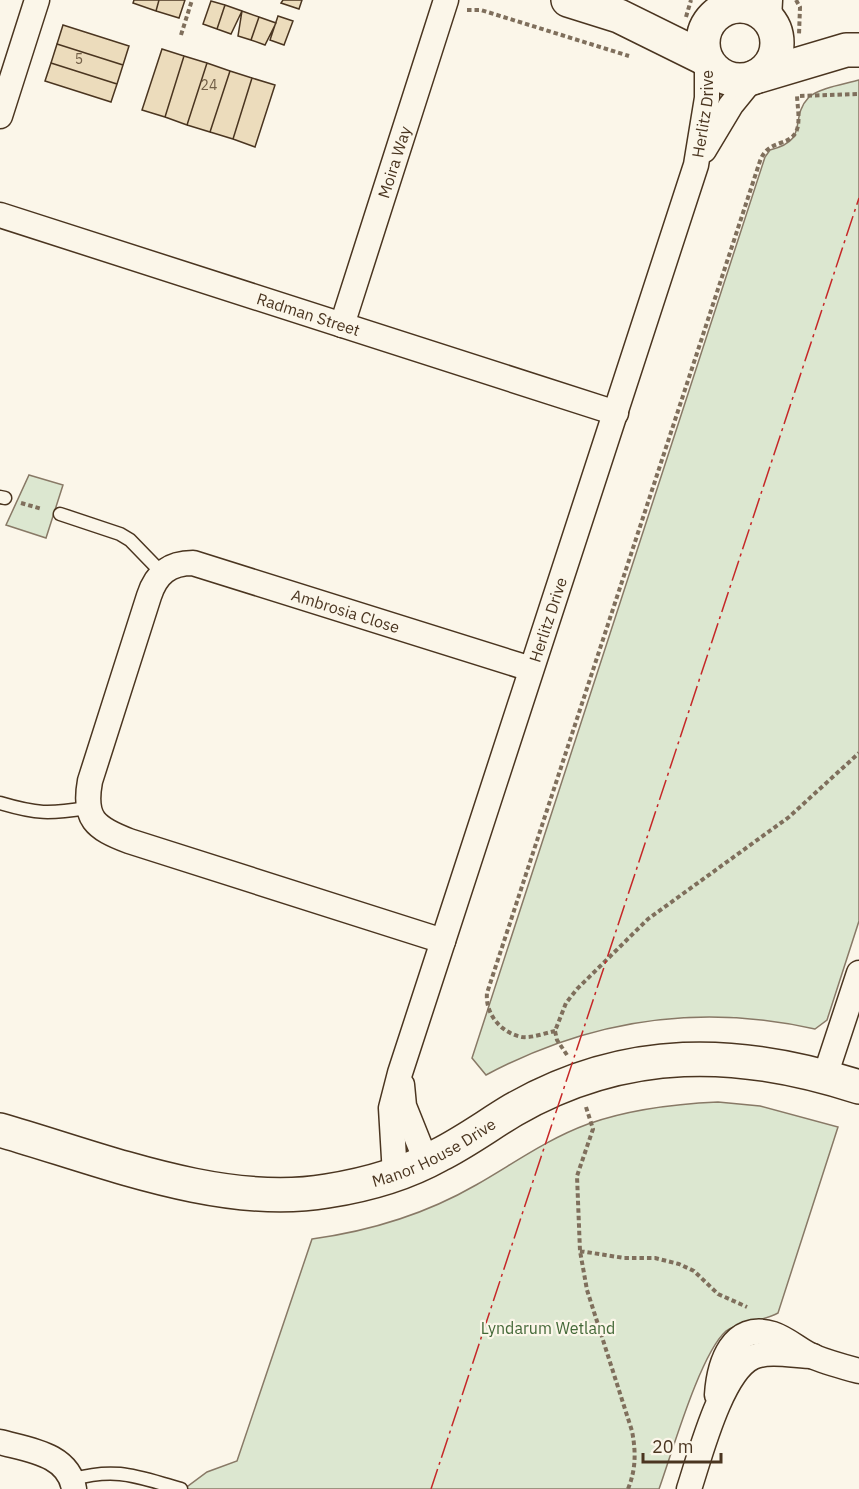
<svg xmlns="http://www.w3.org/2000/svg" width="859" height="1489" viewBox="0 0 859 1489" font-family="'IBM Plex Sans',sans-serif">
	<rect width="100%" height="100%" fill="#fbf6e9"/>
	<path fill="#dce7d0" stroke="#887966" stroke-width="1.5" d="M859,80V921L827,1020L815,1029C700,1003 589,1020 486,1075L472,1058L765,157L770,150C811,140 788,119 809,97C819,88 845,84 859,80Z
		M29,475L63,485L46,538L6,525Z
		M718,1102L760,1106L838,1127L778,1313C762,1322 737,1322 726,1331C700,1354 672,1453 659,1489H184L207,1472L237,1461L312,1239C370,1231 424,1215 476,1185C513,1164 547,1139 588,1124C630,1109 674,1104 718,1102Z"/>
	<path fill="#ecdcbc" stroke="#4a3520" stroke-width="1.5" d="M134,0H159L156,11L133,3Z
		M159,0H185L179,18L156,11Z
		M283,0H302L299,9L281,3Z
		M211,1L225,5L217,29L203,24Z
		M225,5L242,11L231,34L217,29Z
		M242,11L259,17L251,40L238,36Z
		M278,16L293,21L284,45L270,40Z
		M259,17L276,23L265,45L251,40Z
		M63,25L129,46L123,65L57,44Z
		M57,44L123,65L117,84L51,63Z
		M162,49L184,56L165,117L142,110Z
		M184,56L207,63L187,125L165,117Z
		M51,63L117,84L111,102L45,81Z
		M207,63L230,71L210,132L187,125Z
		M230,71L252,78L233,139L210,132Z
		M252,78L275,85L255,147L233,139Z"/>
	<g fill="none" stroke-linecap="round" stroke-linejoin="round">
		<defs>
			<path id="lane" d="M0,497L5,498
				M60,514L120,534L130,540L162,573
				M0,803C37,814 49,814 87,808
				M73,1479C118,1467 137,1477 181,1489"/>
			<g id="street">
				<path d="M719,12L729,0"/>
				<path d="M769,19L770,0"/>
				<path d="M0,116L37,0"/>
				<path d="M704,150L731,105L753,78"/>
				<path id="s1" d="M0,215L616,413"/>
				<path id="s2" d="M342,325L446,0"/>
				<path id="s3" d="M443,941L129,841C95,828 83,819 90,781L149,596C156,574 169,563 193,563L531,669"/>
				<path d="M825,1076L859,973"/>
				<path d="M402,1085L404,1106L426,1161"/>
				<path id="s4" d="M395,1175L391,1108L400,1073L696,165L707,98V62"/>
				<path d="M717,1395C719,1364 732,1321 773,1334C788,1339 800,1351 814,1357C829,1363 844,1367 859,1371"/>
				<path d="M0,1442C29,1450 69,1454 74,1489"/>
				<path d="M689,1489C700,1456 721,1372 753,1357C770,1350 795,1356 813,1356"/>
			</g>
			<g id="secondary">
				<path d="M568,0L619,16L706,59"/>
				<circle cx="740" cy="43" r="37"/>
				<path d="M755,77L846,50H859"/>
				<path id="s5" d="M0,1130C101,1159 222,1209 327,1191C366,1185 405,1174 439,1155C465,1142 488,1125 513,1110C626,1045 739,1048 859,1087"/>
			</g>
		</defs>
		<use href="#lane" stroke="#4a3520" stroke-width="15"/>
		<use href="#street" stroke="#4a3520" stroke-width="27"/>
		<use href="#secondary" stroke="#4a3520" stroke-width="36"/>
		<path stroke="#7f6f5c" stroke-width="4" stroke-dasharray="4.5 3" stroke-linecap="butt" d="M796,0L800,7L799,35
			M467,10H481L629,56
			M686,17L691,0
			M181,35L192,0
			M800,96L859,94
			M21,503L42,509
			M555,1031C545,1033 533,1038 522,1037C501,1033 485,1014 487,993L760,161C768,139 788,147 796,132C801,122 797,105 797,94
			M567,1055L557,1040L555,1031L566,1003L577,989L648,919L789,817L859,753
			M586,1107L593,1129L577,1176L580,1251L587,1290L632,1431C636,1452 636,1469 628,1489
			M580,1251L624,1258H655L679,1264L694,1271L718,1294L747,1307"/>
		<use href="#lane" stroke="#fbf6e9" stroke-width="12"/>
		<use href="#street" stroke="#fbf6e9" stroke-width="24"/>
		<use href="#secondary" stroke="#fbf6e9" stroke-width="33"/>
		<path stroke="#c62828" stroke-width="1.5" stroke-dasharray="21 4.5 3 4.5" stroke-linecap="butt" d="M431,1489L859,198"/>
	</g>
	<g text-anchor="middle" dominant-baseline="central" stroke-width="4.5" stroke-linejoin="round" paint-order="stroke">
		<g font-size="14" fill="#725f47">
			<text x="79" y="59">5</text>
			<text x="209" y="85">24</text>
		</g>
		<g font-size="16" fill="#4a3520" stroke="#fbf6e9">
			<text stroke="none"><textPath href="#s4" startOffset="1110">Herlitz Drive</textPath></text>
			<text stroke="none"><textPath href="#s2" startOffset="171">Moira Way</textPath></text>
			<text stroke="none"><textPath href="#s1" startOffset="324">Radman Street</textPath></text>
			<text stroke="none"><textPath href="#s3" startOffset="825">Ambrosia Close</textPath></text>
			<text stroke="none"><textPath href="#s4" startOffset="580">Herlitz Drive</textPath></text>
			<text stroke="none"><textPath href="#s5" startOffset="450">Manor House Drive</textPath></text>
		</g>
		<g font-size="16" fill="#436837" stroke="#fbf6e9">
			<text x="548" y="1328">Lyndarum Wetland</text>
		</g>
	</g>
	<path d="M643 1453v9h78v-9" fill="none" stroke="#4a3520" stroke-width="3"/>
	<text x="652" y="1453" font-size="18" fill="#4a3520" stroke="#fbf6e9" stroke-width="4.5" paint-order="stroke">20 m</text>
</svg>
